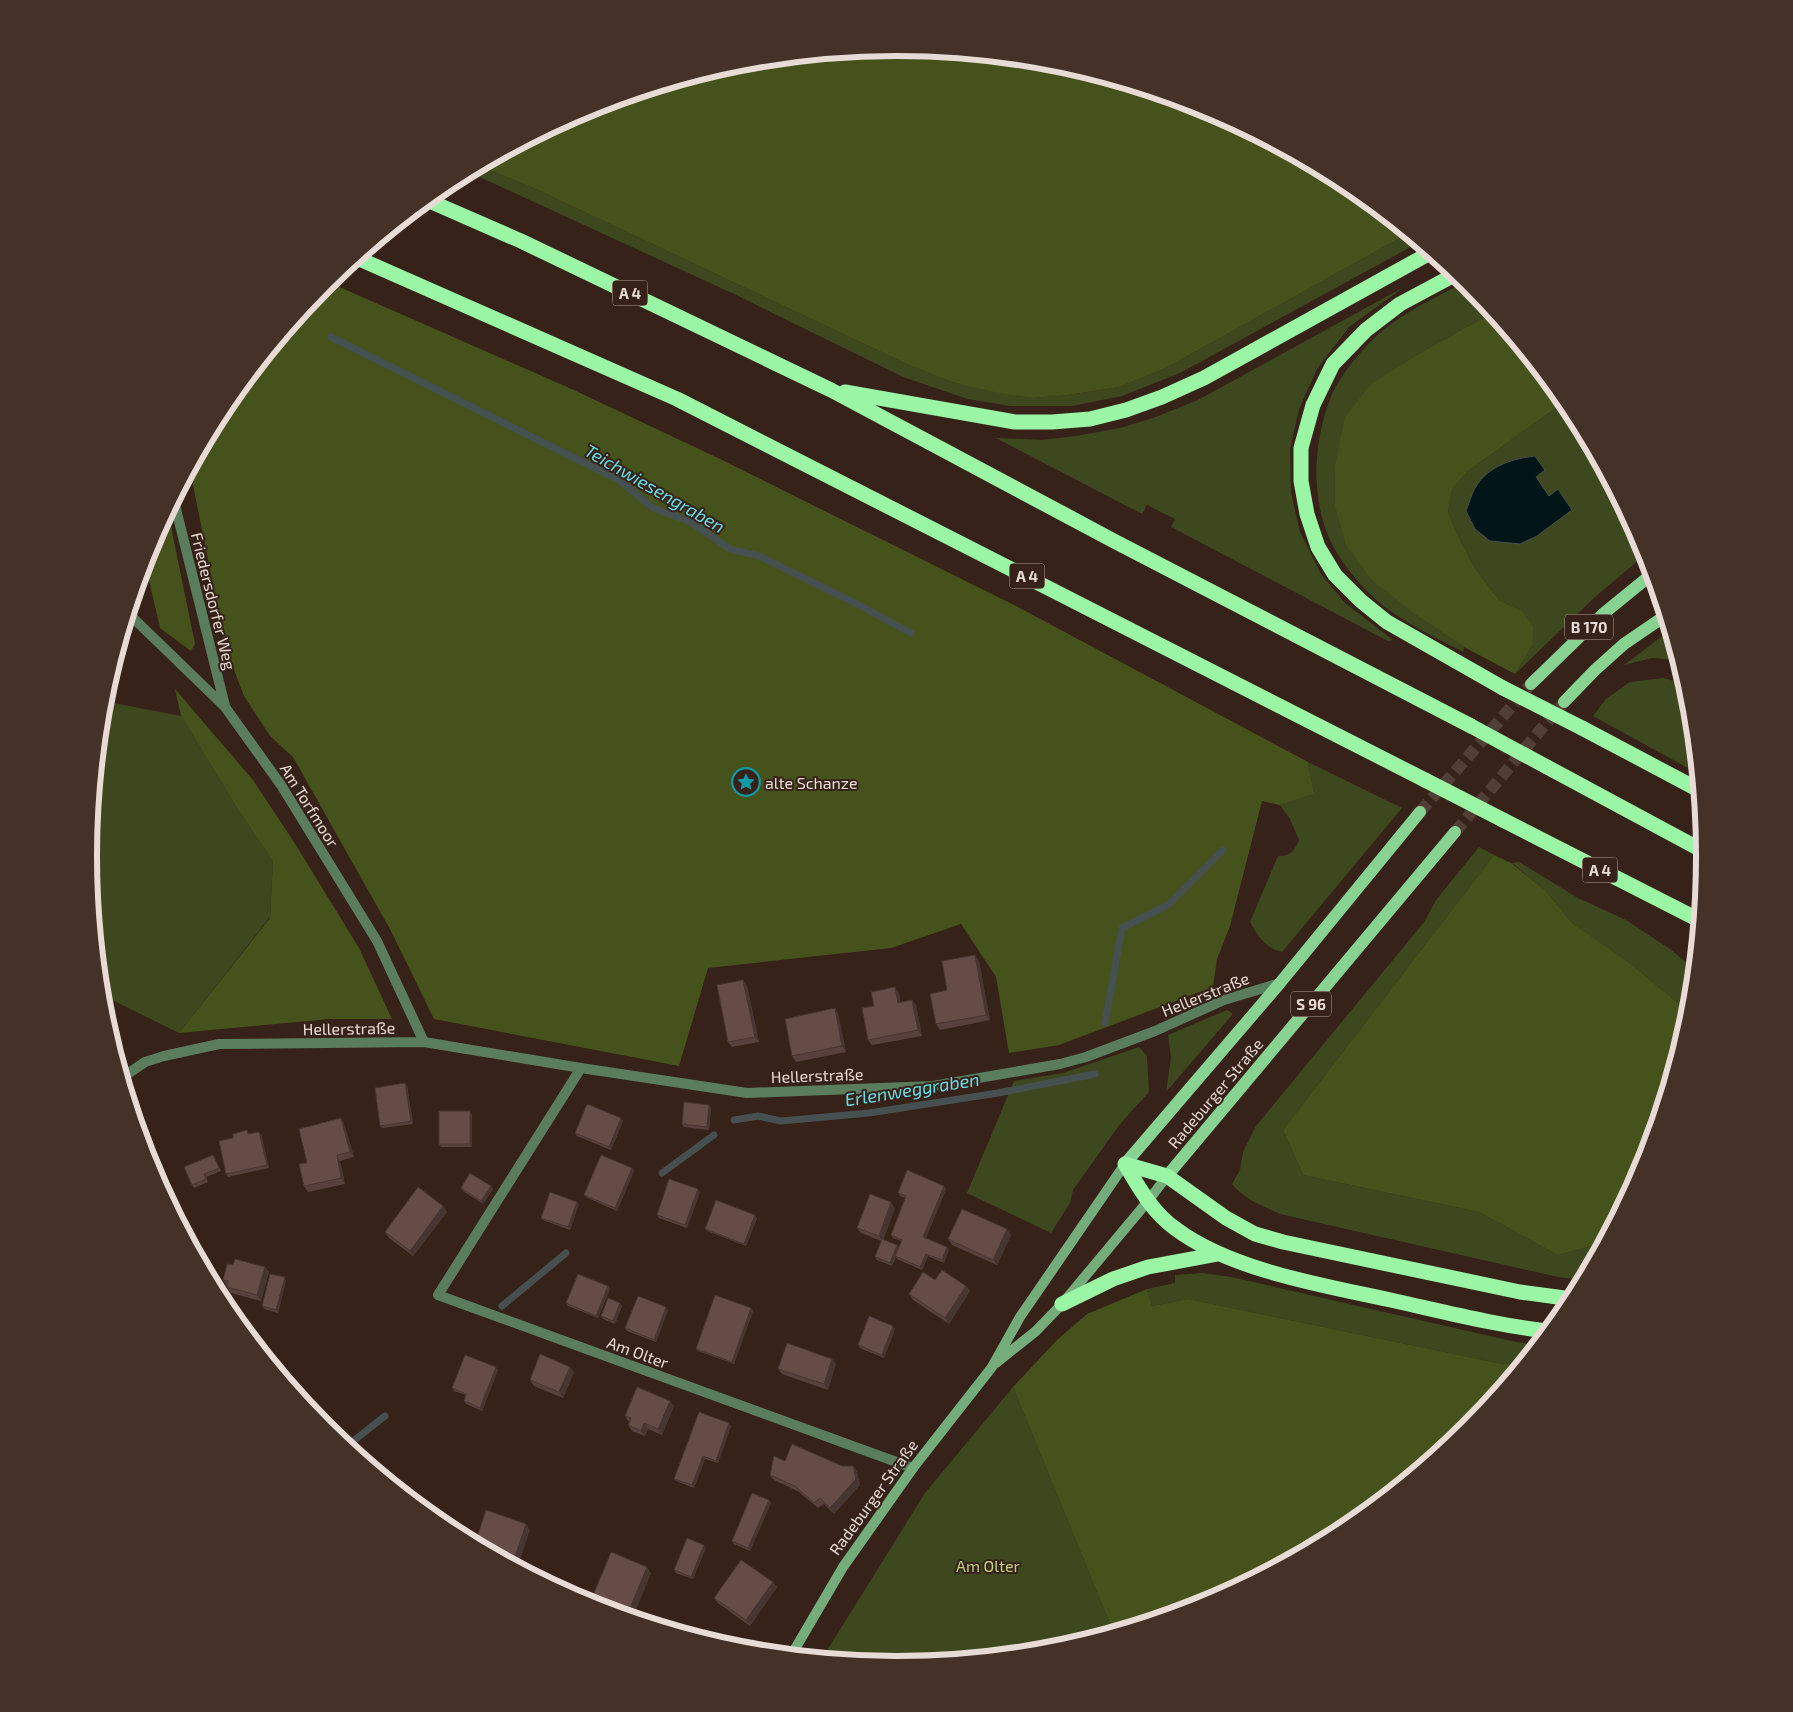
<svg xmlns="http://www.w3.org/2000/svg" width="1793" height="1712" viewBox="0 0 1793 1712" font-family="'Exo 2',sans-serif">
	<rect width="100%" height="100%" fill="#362219"/>
	<path fill="#3e481f" fill-rule="evenodd" d="M480,166L538,190L909,365L952,382L1033,398L1068,395L1119,387L1166,368L1407,234L1418,243L1180,373L1122,396L1072,406H1010L968,399L903,377L734,294L469,172Z
		M1465,282L1492,313L1420,353L1372,383L1416,615L1464,647L1463,652C1431,635 1395,619 1370,594C1355,579 1340,561 1331,542C1311,500 1313,448 1328,405C1330,400 1332,393 1335,388C1347,367 1363,348 1381,332C1405,311 1437,297 1465,282Z
		M1404,287L1349,327L1317,369L1299,409L1290,449L1291,493L1300,532L1321,574L1345,603L1393,640L1388,641L1171,527L1175,519L1147,505L1142,514L996,438L1042,440L1076,436L1120,428L1153,418L1198,400Z
		M1564,402L1569,407L1644,547L1646,554L1595,597L1515,674L1532,646L1522,611L1499,600L1474,567L1457,534L1448,512L1452,489L1468,471ZM1545,470L1535,476L1549,496L1558,490L1490,541L1475,488Z
		M1669,631L1678,660L1652,658L1624,665Z
		M1663,678L1685,684L1690,699L1697,773L1593,716L1606,699L1630,682Z
		M103,701L181,716L237,808L273,861L270,917L179,1033L102,995L88,856Z
		M1308,762L1402,808L1282,952C1265,948 1258,936 1250,922L1278,856C1290,856 1294,852 1299,840L1290,819L1280,805L1314,794Z
		M1479,847L1494,855L1283,1130L1303,1175L1479,1212L1558,1255L1602,1243L1582,1280L1558,1277L1280,1214C1263,1206 1244,1199 1232,1184L1240,1170L1243,1152L1256,1126L1425,921L1436,900Z
		M1519,862L1578,898L1626,920L1670,949L1694,969L1690,1013L1626,960L1572,923L1545,890L1512,863Z
		M1227,1010L1232,1013V1015L1166,1092L1171,1058L1168,1035Z
		M1139,1047L1147,1056L1149,1092L1120,1124L1073,1190L1070,1203L1051,1233L967,1193L1014,1081L1063,1073Z
		M1203,1273L1231,1277L1516,1342L1536,1345L1519,1366L1498,1363L1188,1299L1152,1306L1147,1289L1175,1283V1275Z
		M1013,1387L1113,1631L1054,1649L896,1664L823,1657L925,1493Z"/>
	<path fill="#46521b" d="M897,48L1055,63L1206,109L1346,184L1407,234L1166,368L1119,387L1068,395L1033,398L995,392L952,382L909,365L538,190L480,166L587,109L739,63Z
		M328,282L576,391L718,458L1016,606L1308,762L1314,794L1280,805L1262,801L1230,926L1217,959L1213,987L1059,1045L1009,1053L996,977L961,924L891,948L708,968L679,1066L434,1019L391,931L293,757L270,736L244,696L226,649L190,470L224,407Z
		M1492,313L1564,402L1468,471L1452,489L1448,512L1457,534L1474,567L1499,600L1522,611L1533,627L1532,646L1515,674L1464,647L1416,615L1371,579L1346,545L1335,505V466L1345,417L1372,383L1420,353Z
		M168,512L195,644L191,651L160,628L145,563L150,546Z
		M175,689L253,780L294,842L359,948L392,1019H330L179,1033L270,918L273,861L237,808L181,716Z
		M1494,855L1511,863L1545,890L1572,923L1626,960L1690,1013L1643,1166L1602,1243L1558,1255L1479,1212L1303,1175L1283,1130Z
		M1147,1289L1152,1306L1188,1299L1498,1363L1519,1366L1468,1428L1345,1528L1206,1603L1113,1631L1013,1387L1057,1340L1087,1314Z"/>
	<path fill="#001518" stroke="#465050" d="M1535,456L1545,470L1536,477L1549,496L1558,489L1572,510L1537,536L1520,544L1490,541L1475,529L1466,511C1469,504 1471,495 1475,488C1488,466 1511,459 1535,456Z"/>
	<g fill="none" stroke-linecap="round" stroke-linejoin="round">
		<path stroke="#465050" stroke-width="7" d="M300,315L303,316
			M331,337L619,480L653,508L691,522L730,549L759,556L857,604L911,633
			M1105,1023L1122,928L1168,905L1223,850
			M734,1120L758,1116L781,1121L869,1113L998,1093L1095,1074
			M662,1173L714,1135
			M502,1306L566,1253
			M347,1446L385,1416"/>
		<path stroke="#513e35" stroke-width="12" stroke-dasharray="12 6" stroke-linecap="butt" d="M1420,812L1531,684
			M1455,832L1564,702"/>
		<path stroke="#5a7d5d" stroke-width="10" d="M174,501L225,706
			M129,614L225,707L281,785L377,941L424,1042
			M581,1068L438,1295L913,1468
			M123,1077L145,1062L164,1056L219,1044L424,1042L581,1068L747,1093L933,1086L1060,1064L1086,1057L1155,1031L1224,1000L1280,983"/>
		<path stroke="#74ad7b" stroke-width="10" d="M996,1363L1036,1331L1062,1304L1148,1201L1167,1176
			M792,1654L843,1567L913,1468L992,1367L1020,1317L1125,1164"/>
		<path stroke="#88d391" stroke-width="12" d="M1531,684L1603,614L1652,574
			M1564,702L1595,670L1624,644L1665,616
			M1125,1164L1280,983L1420,812
			M1167,1176L1455,832"/>
		<path stroke="#9af5a5" stroke-width="15" d="M427,200L521,241L831,390L1114,541L1471,726
			M357,258L677,399L1425,780
			M1456,274L1400,304L1366,330L1333,364L1313,405L1301,448V481L1307,514L1318,547L1335,575L1361,601L1387,622L1503,688
			M845,392L1015,422H1052L1090,419L1126,410L1162,397L1204,378L1430,253
			M1582,728L1699,790
			M1547,767L1705,852
			M1503,820L1699,920
			M1125,1164L1167,1176L1226,1218L1255,1234L1283,1242L1520,1292L1572,1299
			M1125,1164C1139,1188 1153,1213 1176,1229C1232,1271 1327,1286 1395,1301C1445,1312 1496,1325 1547,1331
			M1062,1304L1113,1279L1148,1267L1218,1254"/>
		<path stroke="#9af5a5" stroke-width="15" d="M1503,688L1582,728
			M1471,726L1547,767
			M1425,780L1503,820"/>
	</g>
	<path fill="#58413c" d="M979,961L990,1020L940,1030L936,1024L947,990Z
		M747,986L759,1042L732,1047L728,1042Z
		M899,993L900,1002L912,1000L916,1005L922,1036L872,1045L868,1040L874,1006Z
		M835,1008L838,1014L846,1052L796,1062L792,1056Z
		M405,1083L407,1086L413,1124L382,1128L380,1126Z
		M709,1105L711,1108L709,1130L684,1127L682,1124Z
		M472,1114V1147H441L439,1144Z
		M621,1118L623,1121L611,1150L577,1136L575,1133Z
		M344,1124L354,1157L340,1161L345,1184L308,1192L304,1186L307,1163Z
		M249,1133V1134H261L269,1168L228,1177L226,1174L233,1138Z
		M215,1158L221,1171L206,1177L208,1182L194,1188L192,1185Z
		M632,1168L634,1171L617,1211L586,1197L584,1195Z
		M491,1186L493,1189L483,1204L463,1191L461,1188Z
		M944,1186L946,1189L926,1238L949,1249L944,1263L928,1256L922,1270L897,1259L896,1257L892,1266L877,1260L875,1257L881,1241L861,1233L857,1228L895,1208L883,1240L897,1245L899,1248L902,1241L893,1238L891,1235L906,1198L900,1196L898,1193Z
		M700,1192L687,1228L659,1218L657,1215Z
		M579,1204L570,1230L543,1220L541,1218Z
		M443,1206L447,1212L413,1256L389,1238L385,1232Z
		M757,1218L746,1246L707,1231L705,1229Z
		M1011,1235L997,1265L952,1245L948,1239Z
		M233,1265L265,1267L269,1272L261,1301L231,1293L227,1287V1286L223,1280Z
		M286,1280L278,1313L264,1309L262,1306Z
		M935,1280L966,1286L970,1291L949,1324L913,1300L909,1294Z
		M608,1286L610,1289L598,1318L568,1306L566,1303Z
		M622,1306L615,1324L603,1319L601,1316Z
		M751,1308L753,1311L734,1364L698,1351L696,1349Z
		M668,1310L656,1342L627,1331L625,1328Z
		M893,1326L895,1329L884,1358L860,1348L858,1345Z
		M832,1359L836,1364L828,1390L782,1374L778,1369Z
		M498,1370L482,1411L466,1404L464,1401L466,1395L454,1391L452,1388Z
		M574,1372L563,1398L534,1386L530,1380Z
		M670,1401L674,1406L662,1435L648,1429L645,1436L632,1431L628,1425L629,1422L625,1416Z
		M731,1426L718,1463L705,1459L694,1488L676,1481L674,1479Z
		M785,1461L842,1466H853L857,1472L860,1485L834,1514L824,1504L818,1508L799,1492L774,1480L770,1475Z
		M769,1500L771,1503L750,1551L734,1544L732,1541Z
		M706,1548L693,1579L676,1573L674,1570Z
		M651,1573L633,1617L616,1612L596,1603L592,1598Z
		M773,1582L777,1587L750,1626L718,1603L714,1598Z"/>
	<path fill="#473531" d="M975,955L979,961L990,1020L986,1015Z
		M743,980L747,986L759,1042L755,1037Z
		M895,987L899,993L901,1008L898,1003Z
		M912,1000L916,1005L922,1036L918,1030Z
		M835,1008L838,1014L846,1052L842,1046Z
		M405,1083L407,1086L413,1124L411,1121Z
		M709,1105L711,1108L709,1130L707,1127Z
		M470,1111L472,1114V1147L470,1144Z
		M341,1118L344,1124L354,1157L350,1152Z
		M621,1118L623,1121L611,1150L609,1147Z
		M259,1132L261,1134L269,1168L267,1165Z
		M337,1155L340,1161L345,1184L341,1178Z
		M632,1168L634,1171L617,1211L615,1208Z
		M491,1186L493,1189L483,1204L481,1201Z
		M944,1186L946,1189L925,1240L923,1237Z
		M698,1189L700,1192L687,1228L685,1225Z
		M577,1202L579,1204L570,1230L568,1227Z
		M891,1202L895,1208L883,1241L879,1236Z
		M443,1206L447,1212L413,1256L410,1251Z
		M755,1215L757,1218L746,1246L744,1244Z
		M1007,1229L1011,1235L997,1265L993,1260Z
		M897,1245L899,1248L892,1266L890,1263Z
		M947,1247L949,1249L944,1263L942,1260Z
		M926,1254L928,1256L922,1270L920,1267Z
		M265,1267L269,1272L261,1301L257,1295Z
		M285,1277L286,1280L278,1313L276,1310Z
		M608,1286L610,1289L598,1318L596,1316Z
		M966,1286L970,1291L949,1324L945,1318Z
		M620,1303L622,1306L615,1324L613,1321Z
		M666,1307L668,1310L656,1342L654,1340Z
		M751,1308L753,1311L734,1364L732,1362Z
		M893,1326L895,1329L884,1358L882,1355Z
		M832,1359L836,1364L828,1390L824,1384Z
		M496,1367L498,1370L482,1411L480,1408Z
		M570,1367L574,1372L563,1398L559,1392Z
		M670,1401L674,1406L662,1435L658,1429Z
		M644,1423L648,1429L645,1436L641,1431Z
		M729,1423L731,1426L718,1463L716,1461Z
		M703,1456L705,1459L694,1488L692,1485Z
		M853,1466L857,1472L860,1485L834,1514L830,1508Z
		M769,1500L771,1503L750,1551L748,1548Z
		M526,1524L530,1530L518,1566L513,1563Z
		M704,1545L706,1548L693,1579L691,1577Z
		M647,1567L651,1573L633,1617L630,1616L628,1613Z
		M773,1582L777,1587L750,1626L746,1620Z"/>
	<path fill="#664c46" stroke="#473531" d="M975,955L986,1015L936,1024L930,994L947,990L942,961Z
		M743,980L755,1037L728,1042L717,985Z
		M895,987L898,1003L912,1000L918,1030L868,1040L862,1008L874,1006L871,992Z
		M835,1008L842,1046L792,1056L785,1019Z
		M405,1083L411,1121L380,1126L375,1088Z
		M684,1102L709,1105L707,1127L682,1124Z
		M587,1104L621,1118L609,1147L575,1133Z
		M439,1111H470V1144H439Z
		M341,1118L350,1152L337,1155L341,1178L304,1186L299,1164L307,1163L299,1129Z
		M247,1130L248,1134L259,1132L267,1165L226,1174L219,1141L233,1138V1134Z
		M213,1155L219,1168L204,1174L206,1179L192,1185L184,1167Z
		M601,1155L632,1168L615,1208L584,1195Z
		M907,1170L944,1186L923,1237L947,1247L942,1260L926,1254L920,1267L895,1256L902,1240L891,1235L906,1196L898,1193Z
		M470,1173L491,1186L481,1201L461,1188Z
		M669,1179L698,1189L685,1225L657,1215Z
		M418,1187L443,1206L410,1251L385,1232Z
		M550,1192L577,1202L568,1227L541,1218Z
		M870,1194L891,1202L879,1236L857,1228Z
		M716,1200L755,1215L744,1244L705,1229Z
		M962,1209L1007,1229L993,1260L948,1239Z
		M882,1239L897,1245L890,1263L875,1257Z
		M235,1259L265,1267L257,1295L227,1287L228,1281L223,1280L227,1264L233,1265Z
		M942,1270L966,1286L945,1318L909,1294L923,1272L935,1280Z
		M270,1274L285,1277L276,1310L262,1306Z
		M578,1274L608,1286L596,1316L566,1303Z
		M715,1295L751,1308L732,1362L696,1349Z
		M638,1296L666,1307L654,1340L625,1328Z
		M608,1298L620,1303L613,1321L601,1316Z
		M869,1316L893,1326L882,1355L858,1345Z
		M787,1343L832,1359L824,1384L778,1369Z
		M540,1354L570,1367L559,1392L530,1380Z
		M465,1355L496,1367L480,1408L464,1401L466,1394L452,1388Z
		M637,1387L670,1401L658,1429L644,1423L641,1431L628,1425L631,1418L625,1416Z
		M699,1412L729,1423L716,1461L703,1456L692,1485L674,1479Z
		M792,1444L842,1466H853L856,1479L830,1508L820,1498L814,1503L795,1486L770,1475L774,1456L785,1461Z
		M752,1493L769,1500L748,1548L732,1541Z
		M486,1510L526,1524L513,1563L475,1543Z
		M687,1538L704,1545L691,1577L674,1570Z
		M611,1552L647,1567L628,1613L592,1598Z
		M741,1560L773,1582L746,1620L714,1598Z"/>
	<defs>
		<symbol id="sight-ring" viewBox="-11 -11 22 22"><circle r="9.5" fill="#362219" stroke="#0f9aa8" stroke-width="1.5"/><path d="M0-6L1.8-2.2L6-1.7L2.9 1.2L3.7 5.4L0 3.3L-3.7 5.4L-2.9 1.2L-6-1.7L-1.8-2.2Z" fill="#0f9aa8"/></symbol>
	</defs>
	<g fill-rule="evenodd">
		<use href="#sight-ring" x="730" y="766" width="32" height="32"/>
	</g>
	<g text-anchor="middle" dominant-baseline="central" stroke-width="4" stroke-linejoin="round" paint-order="stroke">
		<g fill="#362219" stroke="#b3a39c" stroke-width="1">
			<rect x="612.5" y="280.5" width="35" height="25" rx="4"/>
			<rect x="1009.5" y="563.5" width="35" height="25" rx="4"/>
			<rect x="1565" y="614.5" width="48" height="25" rx="4"/>
			<rect x="1582.5" y="857.5" width="35" height="25" rx="4"/>
			<rect x="1291" y="991.5" width="40" height="25" rx="4"/>
		</g>
		<g font-size="15" font-weight="bold" fill="#e8dad4">
			<text x="630" y="293">A 4</text>
			<text x="1027" y="576">A 4</text>
			<text x="1589" y="627">B 170</text>
			<text x="1600" y="870">A 4</text>
			<text x="1311" y="1004">S 96</text>
		</g>
		<g font-size="16" fill="#e8dad4" stroke="#362219">
			<text transform="translate(214 601) rotate(76)">Friedersdorfer Weg</text>
			<text transform="translate(310 805) rotate(58)">Am Torfmoor</text>
			<text transform="translate(1205 994) rotate(-22)">Hellerstraße</text>
			<text transform="translate(349 1028) rotate(-1)">Hellerstraße</text>
			<text transform="translate(817 1075) rotate(-2)">Hellerstraße</text>
			<text transform="translate(1215 1093) rotate(-50)">Radeburger Straße</text>
			<text transform="translate(638 1352) rotate(20)">Am Olter</text>
			<text transform="translate(873 1497) rotate(-54)">Radeburger Straße</text>
		</g>
		<g font-size="16" fill="#e8dad4" stroke="#362219" text-anchor="start">
			<text x="765" y="782">alte Schanze</text>
		</g>
		<g font-size="16" fill="#bed280" stroke="#362219">
			<text x="988" y="1565">Am Olter</text>
		</g>
		<g font-size="18" font-style="italic" fill="#65deeb" stroke="#362219">
			<text transform="translate(655 488) rotate(30)">Teichwiesengraben</text>
			<text transform="translate(912 1089) rotate(-9)">Erlenweggraben</text>
		</g>
	</g>
	<path d="M0 0H1793V1712H0ZM896 56H897A799 799 0 0 1 1696 855V857A799 799 0 0 1 897 1656H896A799 799 0 0 1 97 857V855A799 799 0 0 1 896 56Z" fill="#443128" fill-rule="evenodd"/>
	<path fill="none" stroke="#e8dad4" stroke-width="6" d="M896 56H897A799 799 0 0 1 1696 855V857A799 799 0 0 1 897 1656H896A799 799 0 0 1 97 857V855A799 799 0 0 1 896 56Z"/>
</svg>
